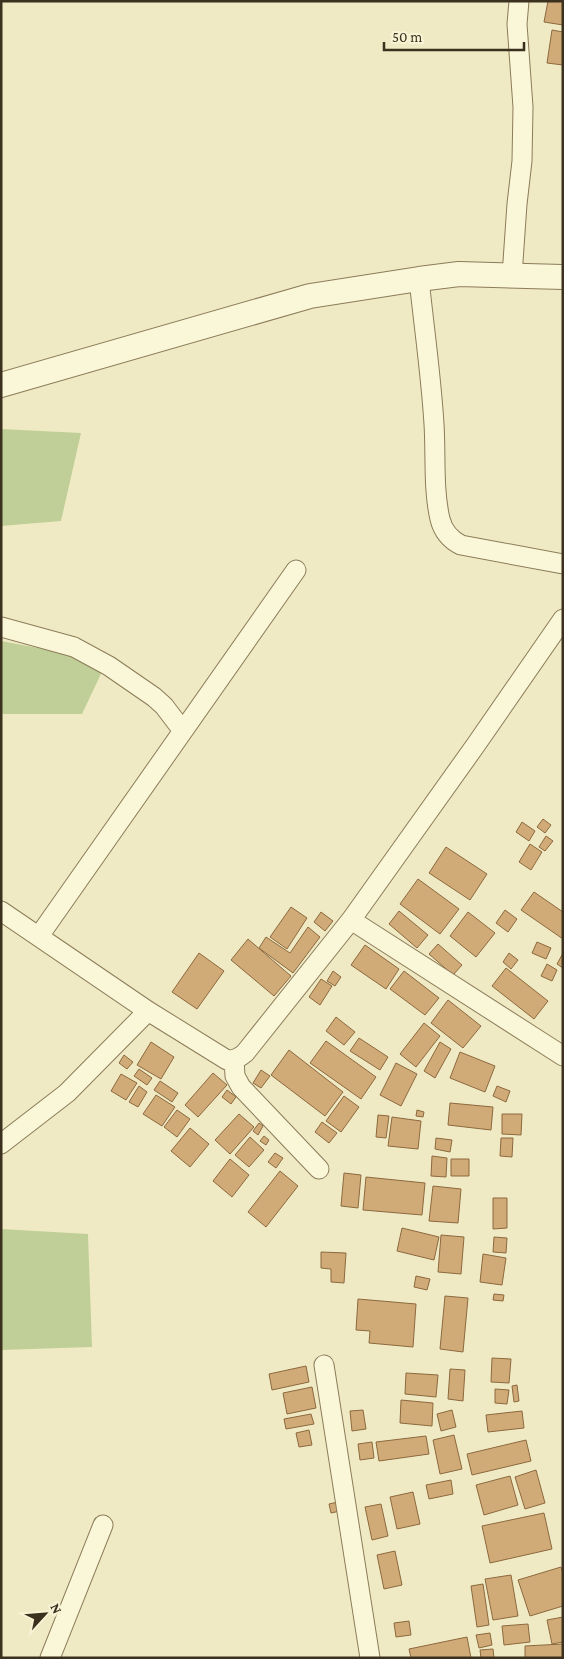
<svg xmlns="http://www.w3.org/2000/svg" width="564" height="1659" viewBox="0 0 564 1659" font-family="'Crimson Pro',serif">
	<rect width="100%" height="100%" fill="#f0eac4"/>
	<path fill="#c0cf97" d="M1,429L81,433L61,521L1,526Z
		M1,641L107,661L82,714H1Z
		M1,1229L88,1234L92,1347L1,1350Z"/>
	<path fill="#d0ab78" stroke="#8c693e" d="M548,1H563V25L544,22Z
		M552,30L563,32V65L547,63Z
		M543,819L551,825L545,833L537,827Z
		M522,822L535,831L529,841L516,832Z
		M546,836L553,841L545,851L539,847Z
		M530,844L542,852L531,870L519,862Z
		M446,847L487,874L470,900L429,873Z
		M418,879L459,909L440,934L400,904Z
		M534,892L563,912V939L521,910Z
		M291,907L307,918L287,949L270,937Z
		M505,910L517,919L508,932L496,923Z
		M399,911L428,935L417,948L389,924Z
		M321,912L333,921L325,931L314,922Z
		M468,912L495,933L476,957L450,936Z
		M308,927L320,937L293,973L259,948L266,937L290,953Z
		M248,939L291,976L274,996L231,960Z
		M537,942L551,948L546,959L532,953Z
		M438,944L462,965L453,975L429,954Z
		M365,945L399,969L386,989L351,965Z
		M199,953L224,971L197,1009L172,992Z
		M509,953L518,960L511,969L503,962Z
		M563,953V968L557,964Z
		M547,964L557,970L552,981L541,976Z
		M506,968L548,1001L534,1019L492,986Z
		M333,971L341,977L335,986L327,981Z
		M404,971L439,998L425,1015L390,989Z
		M321,979L332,986L320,1005L309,997Z
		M448,1000L481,1026L463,1048L431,1023Z
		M336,1017L355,1032L344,1045L326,1031Z
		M424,1023L440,1036L416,1067L400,1054Z
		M359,1038L388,1057L380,1070L350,1051Z
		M326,1041L376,1077L361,1099L310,1063Z
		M151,1042L174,1057L161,1079L137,1065Z
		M440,1042L451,1049L435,1078L424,1071Z
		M289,1050L343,1092L325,1116L271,1075Z
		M460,1052L495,1066L485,1092L450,1078Z
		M124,1055L133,1062L127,1069L119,1063Z
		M396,1063L417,1074L401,1106L380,1095Z
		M139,1069L152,1078L147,1085L134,1076Z
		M261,1070L270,1076L261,1088L253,1083Z
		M213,1073L227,1085L198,1117L185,1105Z
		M121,1074L137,1083L126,1100L111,1091Z
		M160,1081L178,1093L172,1102L154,1090Z
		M139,1086L147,1092L138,1107L129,1102Z
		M497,1086L510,1091L506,1102L493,1096Z
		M227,1090L236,1097L231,1104L222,1097Z
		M156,1095L175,1107L162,1126L143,1114Z
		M344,1096L359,1107L341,1132L326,1121Z
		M450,1103L493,1107L491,1130L448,1125Z
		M177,1110L190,1119L177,1137L164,1127Z
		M417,1110L424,1112L423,1117L416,1116Z
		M239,1114L254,1127L230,1154L215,1140Z
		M502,1114H522L521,1135L502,1134Z
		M378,1115L389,1116L386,1138L376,1137Z
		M392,1117L421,1121L418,1149L388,1146Z
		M322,1122L337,1133L329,1143L315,1132Z
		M259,1123L263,1126L258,1135L253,1131Z
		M190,1128L209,1144L190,1167L171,1151Z
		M264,1136L269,1140L266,1145L260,1141Z
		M250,1137L264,1150L249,1167L235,1155Z
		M436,1138L452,1140L450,1152L435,1149Z
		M501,1138H513L512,1157L500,1156Z
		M275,1153L283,1158L276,1168L268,1162Z
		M432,1156L447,1158L446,1177L431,1176Z
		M230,1159L249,1175L232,1197L213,1181Z
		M451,1159H469V1176H451Z
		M280,1171L298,1186L266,1227L248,1212Z
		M344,1173L361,1175L358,1208L341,1206Z
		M366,1177L425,1183L422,1215L363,1210Z
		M433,1186L461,1189L458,1223L429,1221Z
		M493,1198H507V1228L493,1229Z
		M402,1228L439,1237L434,1260L397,1251Z
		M441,1235L464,1237L461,1274L438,1272Z
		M494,1237L507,1238L506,1253L493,1252Z
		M321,1252L346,1253L344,1283L331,1282V1269L321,1268Z
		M483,1254L506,1258L502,1285L480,1282Z
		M416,1276L430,1279L427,1290L414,1287Z
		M494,1294L504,1295L503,1301L493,1300Z
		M445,1296L468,1298L463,1352L440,1349Z
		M358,1299L416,1304L413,1347L369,1343L370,1331L356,1330Z
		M492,1358L511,1359L509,1383L491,1382Z
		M306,1366L309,1382L272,1390L269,1374Z
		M450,1369L465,1370L463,1401L448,1399Z
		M406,1373L438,1375L436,1397L405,1394Z
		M517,1385L519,1401L514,1402L512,1386Z
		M312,1387L316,1408L287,1414L283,1393Z
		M495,1389L509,1390L507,1404L495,1403Z
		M401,1400L433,1403L432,1426L400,1423Z
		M363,1410L366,1429L352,1431L350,1411Z
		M452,1410L456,1427L441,1431L437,1414Z
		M522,1411L524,1428L488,1432L486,1415Z
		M311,1414L314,1424L286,1429L284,1419Z
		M309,1430L312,1445L299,1447L296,1433Z
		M454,1435L462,1469L440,1474L433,1440Z
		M426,1436L429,1454L379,1461L376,1442Z
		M526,1440L531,1461L472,1475L467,1454Z
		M372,1442L374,1458L360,1460L358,1444Z
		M536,1470L545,1503L525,1509L515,1477Z
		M510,1476L518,1505L484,1515L476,1485Z
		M451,1480L453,1494L429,1499L426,1485Z
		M413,1492L420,1524L397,1529L390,1497Z
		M338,1502L340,1511L331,1513L329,1504Z
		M381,1504L388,1536L372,1540L365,1507Z
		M544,1513L552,1549L490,1563L482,1526Z
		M395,1551L402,1585L384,1589L377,1555Z
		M561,1567L563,1573V1606L530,1616L518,1580Z
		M511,1575L518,1616L493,1620L485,1579Z
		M483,1584L489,1625L477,1627L471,1586Z
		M563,1617V1642L552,1644L547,1620Z
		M409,1621L411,1635L396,1637L394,1623Z
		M528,1624L530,1642L504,1645L502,1626Z
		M490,1633L492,1645L479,1648L476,1635Z
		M467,1637L471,1658H411L409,1649Z
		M563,1644V1658H525V1646Z
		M493,1649L494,1658H481L480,1650Z"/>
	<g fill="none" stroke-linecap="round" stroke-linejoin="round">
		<defs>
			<path id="minor" d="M512,276L517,204L522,161L523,107L517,24L519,1
				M419,279C424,327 431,375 434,424C436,455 433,489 440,519C443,531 451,540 461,545L563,564
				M1,627L74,647L109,666L154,697L164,706L183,731
				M1,911L148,1011L227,1060C235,1060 239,1058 245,1053L351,920L475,746L563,619
				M351,920L563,1056
				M39,936L296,570
				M234,1060L235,1076L241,1087L319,1169
				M1,1144L67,1093L148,1011
				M324,1365L370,1658
				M50,1658L103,1525"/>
			<path id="tertiary" d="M1,385L310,296L419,279L459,274L563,277"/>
		</defs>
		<use href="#minor" stroke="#8c7c59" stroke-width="21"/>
		<use href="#tertiary" stroke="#8c7c59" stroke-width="26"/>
		<use href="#minor" stroke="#faf6d8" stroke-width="19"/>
		<use href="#tertiary" stroke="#faf6d8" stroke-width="24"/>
	</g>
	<rect width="564" height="1659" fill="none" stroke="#3b311e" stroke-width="5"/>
	<g transform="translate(45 1614) rotate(64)" stroke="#f7f3d4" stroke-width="4" paint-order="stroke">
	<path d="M0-4L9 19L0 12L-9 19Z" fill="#3b311e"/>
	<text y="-8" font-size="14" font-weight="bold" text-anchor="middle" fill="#3b311e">N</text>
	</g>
	<path d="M384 42v8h140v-8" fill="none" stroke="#3b311e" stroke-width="2.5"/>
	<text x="392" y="42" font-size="15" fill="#3b311e" stroke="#f7f3d4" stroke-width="4" paint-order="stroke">50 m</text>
</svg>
